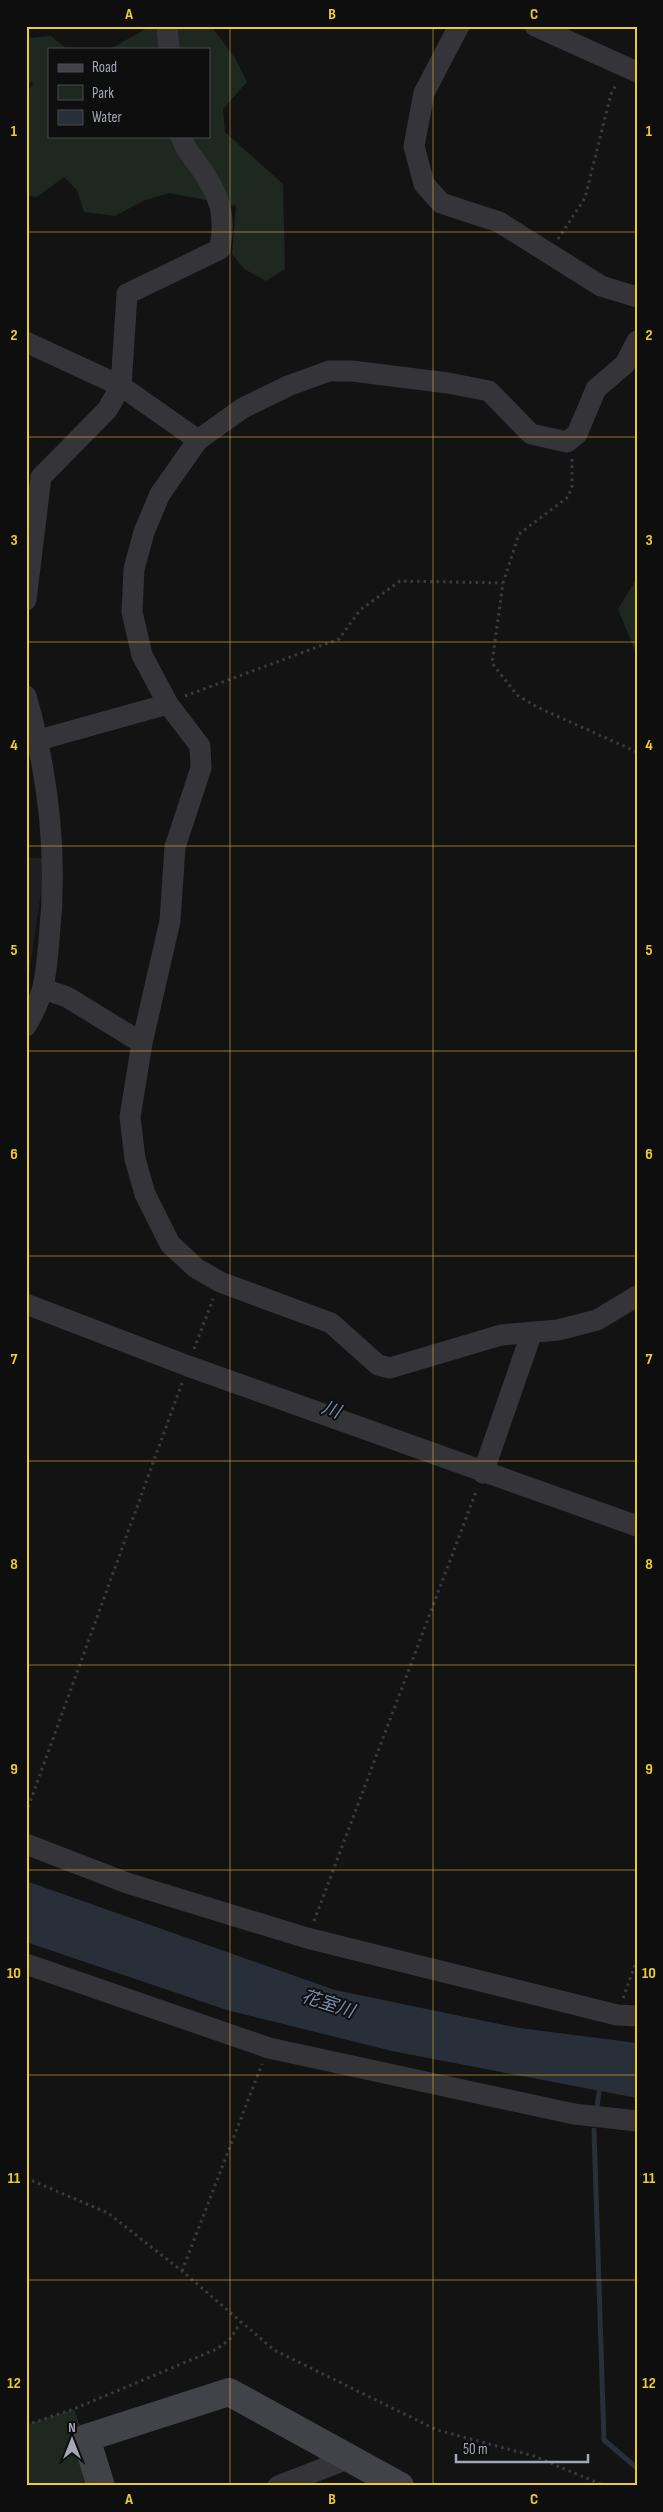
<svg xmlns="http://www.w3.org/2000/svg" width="663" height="2512" viewBox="0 0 663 2512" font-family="'Sofia Sans Condensed','Noto Sans JP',sans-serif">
	<rect width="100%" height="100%" fill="#131314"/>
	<path fill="#1f1f21" d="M26,858H46L26,995Z"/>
	<path fill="#1f2721" d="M151,26H211L235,58L247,82L223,109L225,132L283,184L285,269L266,281L244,269L232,254L236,206L169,193L143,201L115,216L84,212L77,190L64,177L37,197L26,195V92L34,83L26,81V38L51,36L67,49H49V136H209V49H110Z
		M637,578V656L618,609Z
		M74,2409L101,2486H26V2425Z"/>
	<path fill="#292f38" d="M26,1881L335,1990L519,2028L637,2043V2098L392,2051L227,2010L26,1942Z"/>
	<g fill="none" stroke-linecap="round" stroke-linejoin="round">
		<path stroke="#292f38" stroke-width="5" d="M597,2107L600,2085
			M594,2130L604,2440L637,2468"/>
		<path stroke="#3a3b40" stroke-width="3" stroke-dasharray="2.5 4" stroke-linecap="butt" d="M558,239L585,198L611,94L617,83
			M572,459V486L568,497L519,534L503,583L492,663L517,695L537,707L637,752
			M185,696L339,639L360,610L400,581L503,583
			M194,1349L213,1299
			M26,1813L182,1383
			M314,1921L477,1489
			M623,1998L637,1960
			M26,2178L108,2213L182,2271L274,2350L437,2430L534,2456L605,2486
			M182,2271L262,2064
			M26,2425L74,2409L217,2349L230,2339L241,2322"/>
		<path stroke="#343439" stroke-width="21" d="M167,26L169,49
			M459,26L424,93L414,146L424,184L441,203L499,222L601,286L637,297
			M535,26L637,72
			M637,341L625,364L596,389L577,434L567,442L531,434L489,391L448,383L352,371H329L288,386L243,408L198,440L160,494L144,532L134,569L132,612L142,655L168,704L200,746L201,768L175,847L170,921L142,1043L130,1117L135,1159L145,1194L170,1244L196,1268L220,1282L331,1323L378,1365L390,1368L501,1335L558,1330L597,1320L637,1296
			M26,342L121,386L198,440
			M26,600L41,477L107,410L121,386L127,294L220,249C226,214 220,195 199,166C192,156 184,148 181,136
			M26,696C49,776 58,857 49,940C46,975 45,995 26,1026
			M39,740L168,704
			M44,989L67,997L142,1043
			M26,1304L188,1366L637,1526
			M483,1473L532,1332
			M26,1844L127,1883L307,1938L617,2015L637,2016
			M26,1964L269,2048L574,2114L637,2121
			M278,2486L350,2458"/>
		<path stroke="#424349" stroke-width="28" d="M101,2486L86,2438L229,2392L400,2486"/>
	</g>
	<path fill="none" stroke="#eecb31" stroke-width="1" stroke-opacity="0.55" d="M230,26V2486M433,26V2486M26,232H637M26,437H637M26,642H637M26,846H637M26,1051H637M26,1256H637M26,1461H637M26,1665H637M26,1870H637M26,2075H637M26,2280H637"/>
	<g text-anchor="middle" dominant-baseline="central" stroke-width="4" stroke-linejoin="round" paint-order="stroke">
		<g font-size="18" font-style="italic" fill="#7c8faf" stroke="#0e0e0f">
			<text transform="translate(331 1410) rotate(20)">川</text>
			<text transform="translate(328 2004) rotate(18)">花室川</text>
		</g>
	</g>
	<rect width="663" height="2512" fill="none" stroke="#0e0e0f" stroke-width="55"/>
	<rect x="48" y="48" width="162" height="90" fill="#0e0e0f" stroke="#4a4b51"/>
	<rect x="58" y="64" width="25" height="8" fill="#424349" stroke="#4a4b51"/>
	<text x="92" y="72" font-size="15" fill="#a4a7b5">Road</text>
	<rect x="58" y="85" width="25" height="15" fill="#1f2721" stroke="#4a4b51"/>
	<text x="92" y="98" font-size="15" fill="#a4a7b5">Park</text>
	<rect x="58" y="110" width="25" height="15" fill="#292f38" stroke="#4a4b51"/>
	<text x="92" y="122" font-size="15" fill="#a4a7b5">Water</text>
	<g transform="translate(72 2440)" stroke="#0e0e0f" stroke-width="4" paint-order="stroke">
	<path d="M0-4L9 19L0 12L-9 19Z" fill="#a4a7b5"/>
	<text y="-8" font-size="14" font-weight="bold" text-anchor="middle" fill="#a4a7b5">N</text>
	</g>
	<path d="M456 2454v8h132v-8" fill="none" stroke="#a4a7b5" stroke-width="2.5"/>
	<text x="463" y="2454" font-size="15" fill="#a4a7b5" stroke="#0e0e0f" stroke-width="4" paint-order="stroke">50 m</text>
	<rect x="28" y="28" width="608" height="2456" fill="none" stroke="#eecb31" stroke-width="2"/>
	<g font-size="16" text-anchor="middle" font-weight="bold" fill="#eecb31">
		<text x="129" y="19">A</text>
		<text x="332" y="19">B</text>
		<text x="534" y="19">C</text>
		<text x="14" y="136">1</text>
		<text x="649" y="136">1</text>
		<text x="14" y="340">2</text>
		<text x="649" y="340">2</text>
		<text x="14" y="545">3</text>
		<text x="649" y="545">3</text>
		<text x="14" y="750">4</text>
		<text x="649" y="750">4</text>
		<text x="14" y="955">5</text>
		<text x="649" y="955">5</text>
		<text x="14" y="1159">6</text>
		<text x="649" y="1159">6</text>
		<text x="14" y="1364">7</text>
		<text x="649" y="1364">7</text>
		<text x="14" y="1569">8</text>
		<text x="649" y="1569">8</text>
		<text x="14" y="1774">9</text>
		<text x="649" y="1774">9</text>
		<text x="14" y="1978">10</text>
		<text x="649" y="1978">10</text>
		<text x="14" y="2183">11</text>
		<text x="649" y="2183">11</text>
		<text x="14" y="2388">12</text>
		<text x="649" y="2388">12</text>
		<text x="129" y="2504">A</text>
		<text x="332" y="2504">B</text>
		<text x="534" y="2504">C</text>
	</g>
</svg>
